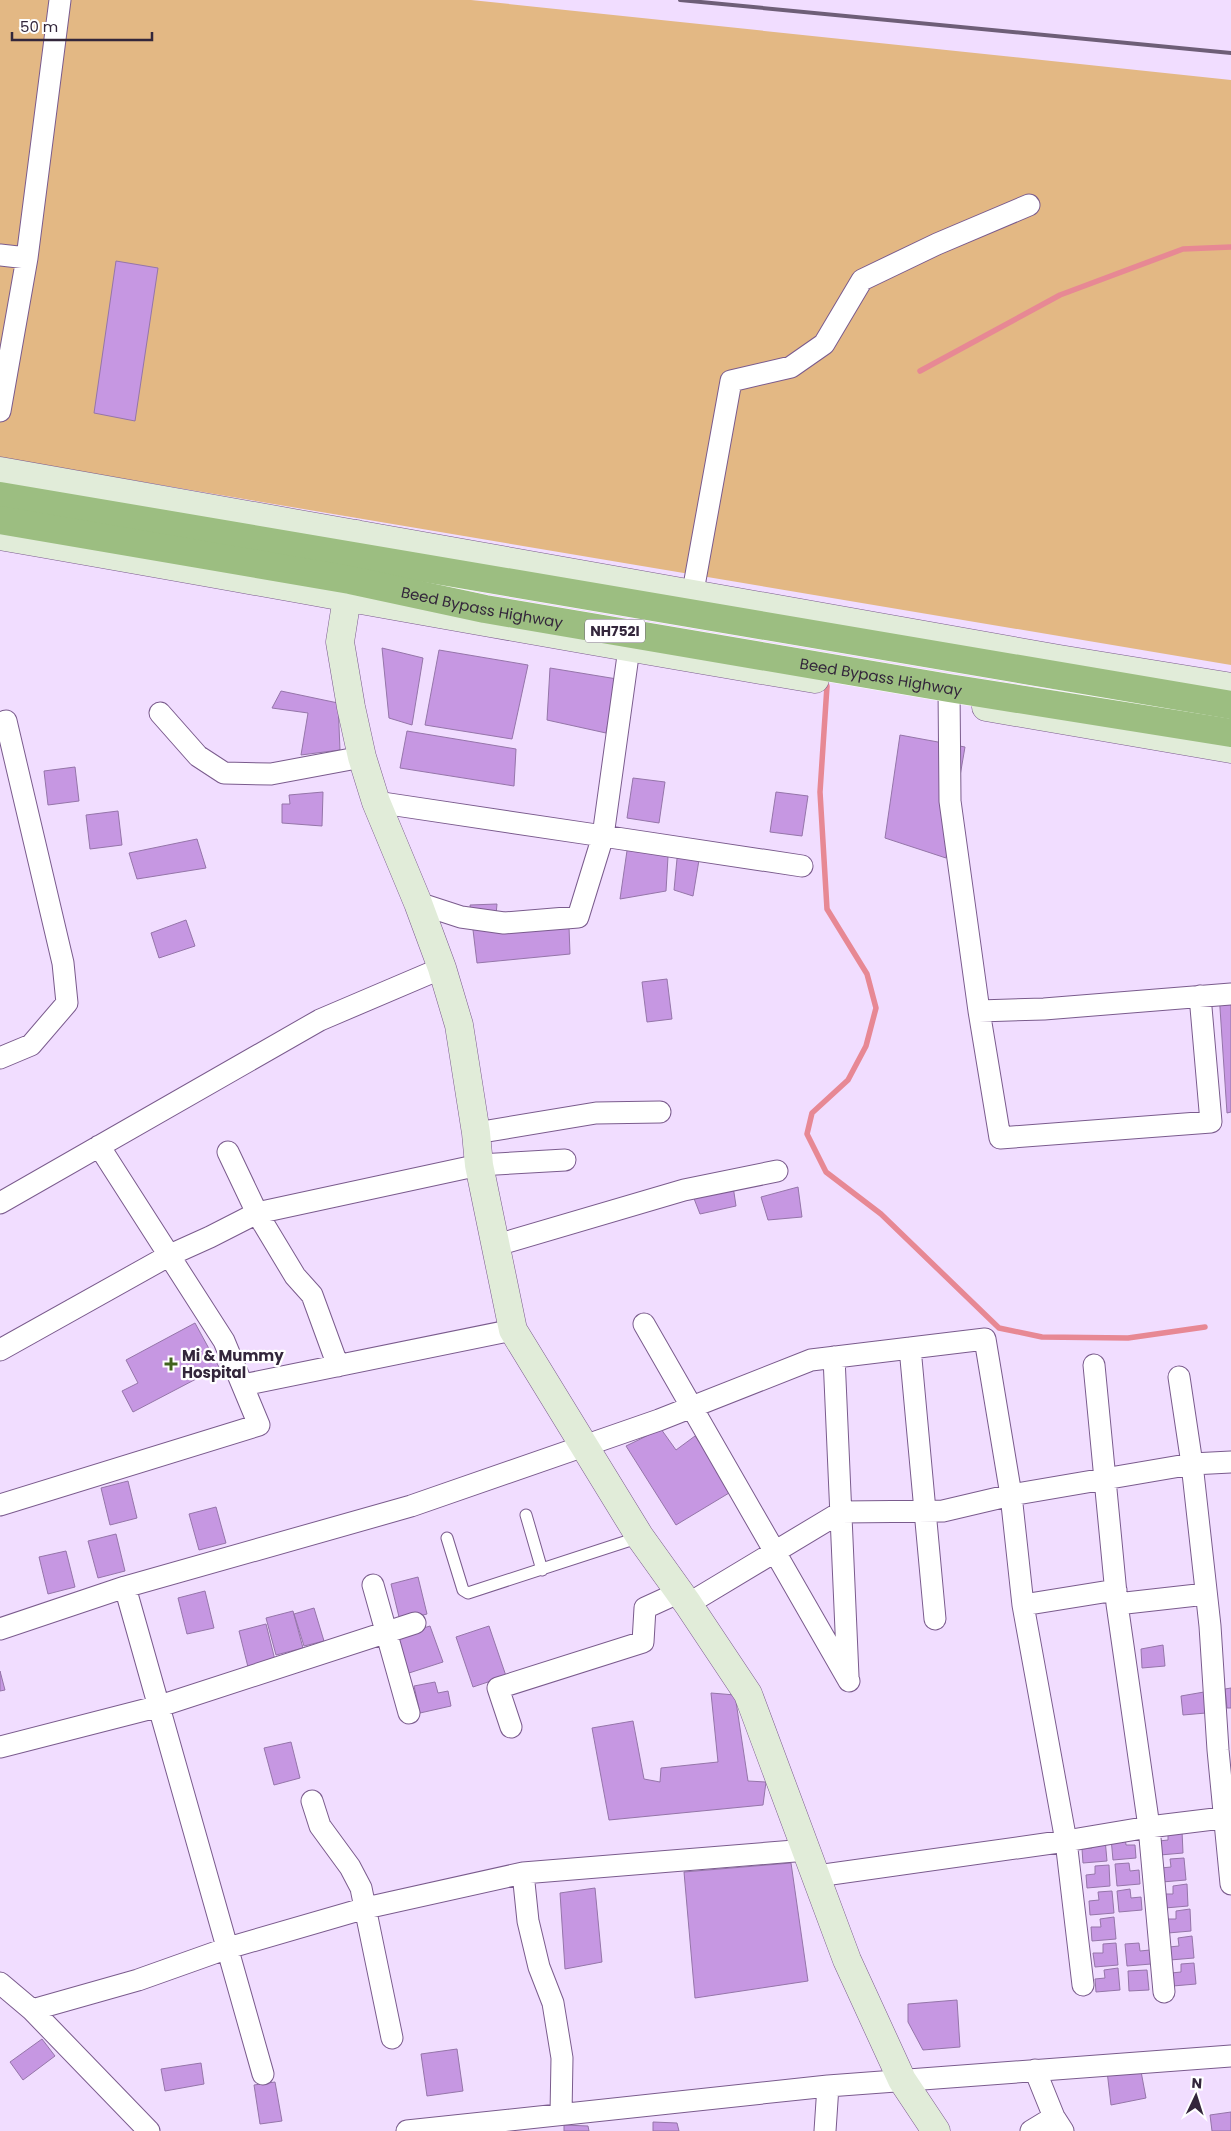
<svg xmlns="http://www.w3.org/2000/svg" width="1231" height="2131" viewBox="0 0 1231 2131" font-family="Poppins,sans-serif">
	<rect width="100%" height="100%" fill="#f1ddff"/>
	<path fill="#e3b884" d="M0,0H471L1231,80V665L0,458Z"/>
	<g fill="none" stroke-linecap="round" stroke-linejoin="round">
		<path stroke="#e78894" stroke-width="5.5" d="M920,371L1060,295L1183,249L1231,247
			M827,686L820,792L827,909L867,974L876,1008L866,1046L848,1080L812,1113L807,1134L826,1172L881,1214L999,1328L1042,1337L1128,1338L1205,1327"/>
	</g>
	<path fill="#c697e2" stroke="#9575a9" d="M116,261L158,268L135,421L94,413Z
		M382,648L423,658L412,725L389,718Z
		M439,650L528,665L512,739L425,725Z
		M550,668L617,679L606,733L547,720Z
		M281,691L338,703L340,750L301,755L308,713L272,708Z
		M407,731L516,749L514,786L400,768Z
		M900,735L965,747L946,858L885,838Z
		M75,767L79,801L48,805L44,771Z
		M633,778L665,782L659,823L627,818Z
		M323,792L322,826L282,823V804H290L289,795Z
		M776,792L808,796L802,836L770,832Z
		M118,811L122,845L90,849L86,815Z
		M630,830L669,839L666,891L620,899Z
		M679,838L702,842L693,896L674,890Z
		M197,839L206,868L137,879L129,853Z
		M497,904L496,915L569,927L570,954L477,963L470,905Z
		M186,920L195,946L159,958L151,933Z
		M667,979L672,1019L647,1022L642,982Z
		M1231,989V1112L1227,1113L1219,993Z
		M733,1186L736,1206L700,1214L693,1196Z
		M798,1187L802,1217L768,1220L761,1197Z
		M195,1323L219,1367L133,1412L122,1391L138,1383L126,1360Z
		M661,1429L676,1450L695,1436L734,1490L676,1525L626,1446Z
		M128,1481L137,1518L110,1525L101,1488Z
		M216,1507L226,1543L199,1550L189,1514Z
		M116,1534L125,1571L98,1578L88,1541Z
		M66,1551L75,1587L48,1594L39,1557Z
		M418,1577L427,1614L400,1621L391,1584Z
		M205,1591L214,1628L187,1634L178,1598Z
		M314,1608L324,1641L304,1646L294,1614Z
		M293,1611L303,1648L276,1655L266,1618Z
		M266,1624L275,1660L248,1667L239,1631Z
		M430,1626L443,1662L409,1673L397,1636Z
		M489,1626L506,1676L473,1687L456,1637Z
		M1163,1645L1165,1666L1142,1668L1141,1649Z
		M0,1671L5,1690L0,1691Z
		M435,1682L438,1693L448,1691L451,1706L420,1713L414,1686Z
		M1231,1688V1708H1227L1225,1689Z
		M1204,1692L1206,1713L1183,1715L1181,1696Z
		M711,1693L735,1695L748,1781L766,1782L763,1805L609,1820L592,1728L633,1721L644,1779L660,1782L661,1768L718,1762Z
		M291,1742L300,1778L274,1785L264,1748Z
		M1182,1831L1183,1853L1160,1855L1159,1841L1168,1840V1832Z
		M1125,1837L1126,1845H1135L1136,1858L1113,1860L1111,1838Z
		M1105,1839L1107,1861L1083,1863L1082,1849L1092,1848L1091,1840Z
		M1184,1858L1186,1880L1162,1882L1161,1868L1171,1867L1170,1859Z
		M791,1863L808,1981L695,1998L684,1872Z
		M1129,1863L1130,1871L1139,1870L1140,1884L1117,1886L1115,1864Z
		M1109,1865L1110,1886L1087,1888L1086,1875L1095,1874V1866Z
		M1187,1884L1188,1906L1165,1908L1164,1894H1173V1886Z
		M595,1888L602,1962L565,1969L560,1893Z
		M1130,1889L1131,1898L1141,1897L1142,1910L1119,1912L1117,1891Z
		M1112,1891L1114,1913L1090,1915L1089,1901L1099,1900L1098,1892Z
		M1190,1909L1191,1931L1168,1933L1167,1919H1176V1911Z
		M1114,1917L1116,1939L1092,1941L1091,1927H1101L1100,1919Z
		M1192,1936L1194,1958L1170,1960L1169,1947L1179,1946L1178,1938Z
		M1116,1943L1118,1965L1095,1967L1093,1953H1103V1944Z
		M1139,1943L1140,1951L1150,1950L1151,1964L1127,1966L1125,1944Z
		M1194,1963L1196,1984L1173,1986L1171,1973L1181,1972V1964Z
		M1118,1968L1120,1990L1096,1992L1095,1979L1105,1978L1104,1970Z
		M1147,1970L1149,1990L1129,1991L1128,1971Z
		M957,2000L960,2047L923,2050L908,2022V2004Z
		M42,2039L55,2056L23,2080L10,2062Z
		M457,2049L463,2091L427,2096L421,2054Z
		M201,2063L204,2084L165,2091L161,2069Z
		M1140,2066L1146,2098L1111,2105L1107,2071Z
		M275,2082L282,2121L260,2124L254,2085Z
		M1231,2112V2131H1212L1210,2115Z
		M653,2122L677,2123L679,2131H653Z
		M564,2125L588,2126L589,2131H564Z"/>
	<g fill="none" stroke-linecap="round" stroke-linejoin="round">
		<defs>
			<path id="lane" d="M526,1515L542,1570
				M447,1538L463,1590L468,1593L640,1537"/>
			<path id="street" d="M0,255L27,258
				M0,411L27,258L60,0
				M690,608L731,381L791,367L824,344L862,280L937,244L1029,205
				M949,688L950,801L979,1011L1044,1009L1231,994
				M160,713L198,756L224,773L271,774L362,757
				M0,723L6,721L63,963L67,1003L31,1045L0,1058
				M376,802L603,836L631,634
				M418,903L461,917L504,923L578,917L603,836L802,866
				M979,1011L1000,1138L1211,1122L1200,996
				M476,1133L596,1113L660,1112
				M228,1152L257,1213L295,1276L312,1295L338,1366
				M0,1203L320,1020L442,968
				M497,1245L684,1190L777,1171
				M644,1324L849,1681
				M910,1348L935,1619
				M0,1350L170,1255L210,1237L257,1213L479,1165L565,1160
				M834,1357L848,1676
				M1094,1365L1117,1604L1149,1827L1164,1992
				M1179,1377L1192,1464L1210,1626L1218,1750L1231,1884
				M243,1385L513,1330
				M0,1505L259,1425L224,1341L99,1146
				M373,1585L409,1713
				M125,1587L263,2074
				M688,1604L841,1512L943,1511L1011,1495L1192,1464L1231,1462
				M1117,1604L1206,1594
				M1023,1605L1116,1590
				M0,1629L125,1587L411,1506L659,1420L811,1360L985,1339L1011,1495L1023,1605L1066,1841L1083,1985
				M511,1727L498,1688L643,1642L645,1608L680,1592
				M0,1747L160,1706L415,1623
				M312,1801L320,1826L350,1867L361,1888L392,2038
				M523,1873L528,1921L539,1967L553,2003L562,2058L561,2114
				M817,1876L1066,1841L1149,1827L1231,1817
				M0,1983L32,2010L149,2131
				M32,2010L138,1980L228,1948L366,1908L523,1873L807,1850
				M1035,2070L1054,2117
				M407,2131L828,2086L1231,2056
				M825,2131L828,2086
				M1031,2131L1054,2117L1063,2131"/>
			<path id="secondary" d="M0,471L1059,659L1231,687
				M357,534L340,642L351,707L362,757L376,802L418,903L442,968L459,1025L476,1133L479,1165L513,1330L640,1537L688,1604L748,1694L847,1960L902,2080L936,2131
				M0,536C272,583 543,634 815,679
				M986,707L1231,749"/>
			<g id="highway">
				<path d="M0,496L1231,705"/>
				<path id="s1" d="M0,520L350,580L485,609L949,688L1231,733"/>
			</g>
		</defs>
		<use href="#lane" stroke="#7a5b8d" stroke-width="13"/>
		<use href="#street" stroke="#7a5b8d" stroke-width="23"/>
		<use href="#secondary" stroke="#7a5b8d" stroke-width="29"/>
		<use href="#highway" stroke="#fff" stroke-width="29"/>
		<use href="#lane" stroke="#fff" stroke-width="11"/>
		<use href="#street" stroke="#fff" stroke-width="21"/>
		<use href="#secondary" stroke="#e1ecd9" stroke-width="28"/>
		<use href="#highway" stroke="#9cbe81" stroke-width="28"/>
		<path stroke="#6e5e77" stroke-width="4" d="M680,0L1231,53"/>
	</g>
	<path fill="#41641d" stroke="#fff" stroke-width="2" d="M168.5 1356.5h5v5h5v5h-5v5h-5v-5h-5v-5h5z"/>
	<g text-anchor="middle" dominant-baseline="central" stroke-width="4.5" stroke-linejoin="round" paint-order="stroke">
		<rect fill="#fff" stroke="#706776" stroke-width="1" x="585" y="619.5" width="60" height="23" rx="4"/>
		<g font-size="14" font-weight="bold" fill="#33263b">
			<text x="615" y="631">NH752I</text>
		</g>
		<g font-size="15" fill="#33263b" stroke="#fff">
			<text stroke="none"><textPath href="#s1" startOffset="490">Beed Bypass Highway</textPath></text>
			<text stroke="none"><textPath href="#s1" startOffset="895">Beed Bypass Highway</textPath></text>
		</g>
		<g font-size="15" font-weight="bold" fill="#33263b" stroke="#fff" text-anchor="start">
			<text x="182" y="1355">Mi &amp; Mummy<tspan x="182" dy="17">Hospital</tspan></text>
		</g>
	</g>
	<g transform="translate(1196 2096) rotate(4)" stroke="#ffffff" stroke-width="4" paint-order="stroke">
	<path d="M0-4L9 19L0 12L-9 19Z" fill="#33263b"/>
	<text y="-8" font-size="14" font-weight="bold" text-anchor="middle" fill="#33263b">N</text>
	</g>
	<path d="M12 32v8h140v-8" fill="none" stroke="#33263b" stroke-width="2.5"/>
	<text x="20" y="32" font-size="15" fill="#33263b" stroke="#ffffff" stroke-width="4" paint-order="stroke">50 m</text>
</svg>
